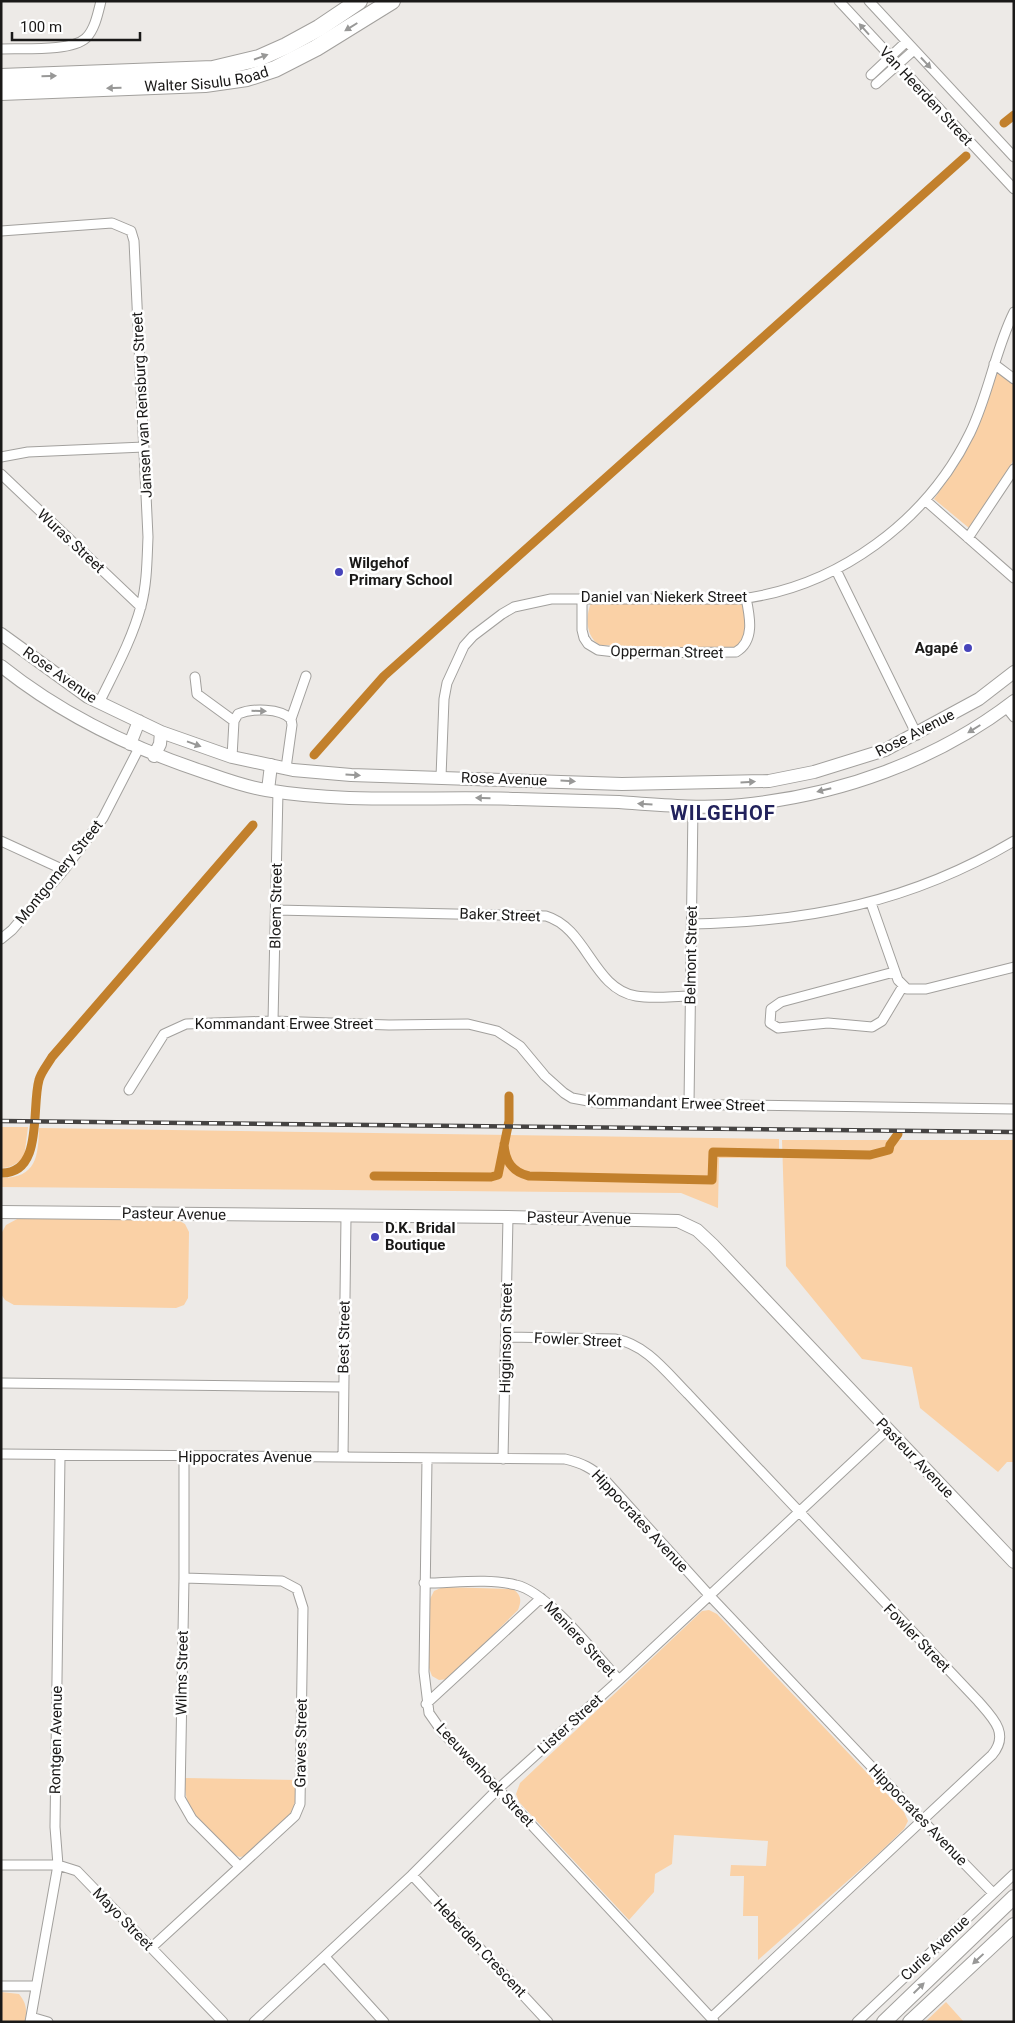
<svg xmlns="http://www.w3.org/2000/svg" width="1015" height="2023" viewBox="0 0 1015 2023" font-family="Roboto,sans-serif">
	<rect width="100%" height="100%" fill="#edeae7"/>
	<path fill="#fad1a6" d="M1000,373L1014,381V459L1000,485L969,528L934,499L956,468L972,439L995,375Z
		M739,602C744,606 745,611 746,617C749,632 747,641 733,649L600,645C586,638 585,617 591,603Z
		M1,1127H28L24,1158C17,1163 11,1168 1,1168Z
		M39,1128L779,1139V1158H719L718,1208L681,1193L1,1187V1178C37,1178 38,1156 39,1128Z
		M782,1140H1014V1462H1007L998,1472L920,1408L912,1367L862,1359L786,1266Z
		M19,1218L176,1219L185,1224L189,1232L188,1298L184,1305L176,1308L14,1305L5,1300L1,1294V1234L6,1225Z
		M443,1587L513,1589C521,1595 522,1600 518,1610L448,1679L439,1680L432,1676L429,1668V1601L434,1591Z
		M709,1610L717,1614L904,1812L908,1821L904,1829L878,1854L758,1960V1916H743L744,1876H730L731,1865L766,1866L768,1841L674,1835L672,1864L655,1874L654,1892L629,1920L519,1802L516,1794L520,1783L702,1611Z
		M185,1778L298,1780C297,1822 277,1829 249,1855L240,1857L232,1854C209,1831 182,1814 185,1778Z
		M1,1992L19,1994C27,2004 27,2010 25,2022H1Z
		M946,2002L964,2022H925Z"/>
	<g fill="none" stroke-linecap="round" stroke-linejoin="round">
		<path stroke="#c2802c" stroke-width="9" d="M1004,123L1014,115
			M314,755L384,676L966,156
			M504,1144C505,1161 512,1172 529,1176L712,1180L713,1152L870,1155L889,1150L890,1145L898,1134
			M1,1173C44,1174 31,1108 39,1080C41,1072 48,1064 52,1057L253,825
			M374,1176L491,1177L498,1175L509,1121V1096"/>
		<defs>
			<path id="street" d="M839,1L1014,189
				M869,1L1014,157
				M1,49C22,48 71,52 86,38C95,29 98,13 101,1
				M871,75L906,42
				M876,84L914,50
				M1,231L112,223L131,231L134,241L148,537C147,560 147,584 141,606C132,640 114,672 99,703
				M994,364L1014,379
				M1,457L28,452L144,447
				M1,474L141,607
				M925,500L1014,578
				M968,538L1014,469
				M836,570L917,735
				M582,598V630L584,638L588,644L598,650L624,653L736,652C755,641 750,617 746,598
				M195,677L197,694L234,721
				M1006,707L1014,717
				M291,719L306,676
				M232,757L234,721L238,714C252,708 280,708 291,719L292,725L286,768
				M441,777L444,699L447,683L464,646L473,636L502,614L514,607L551,599H740C838,587 927,521 970,433C989,394 995,350 1014,312
				M1,841L64,870
				M871,903L898,980L907,989H926L1014,967
				M276,910L546,916C587,928 593,989 636,996C654,999 673,996 691,996
				M692,924C810,922 911,902 1014,841
				M1,939L12,930L64,870L103,818L139,748
				M894,972L781,1002L771,1009L770,1023L778,1028L828,1023L872,1027L882,1021L903,986
				M273,1021L278,791
				M129,1090L164,1034L186,1024L273,1021L389,1025L468,1024L497,1031L520,1046L545,1076L564,1093L572,1098L599,1103L1014,1109
				M689,1104L693,806
				M506,1337L615,1339C646,1344 667,1373 688,1394L978,1701C993,1718 1010,1734 992,1755L711,2018
				M1,1383L343,1387
				M1,1454L565,1459C582,1463 592,1468 605,1480L710,1596L922,1820L993,1893
				M184,1457V1578L180,1798L192,1819L239,1866
				M343,1457L346,1217
				M427,1459L424,1672L429,1713L443,1733L498,1789L714,2021
				M503,1459L508,1217
				M424,1583C454,1583 488,1578 516,1585C548,1592 596,1655 619,1680
				M426,1704L541,1598
				M1,1865H58L77,1871L223,2022
				M412,1875L548,2022
				M151,1948L295,1816L300,1804L303,1608L297,1589L282,1581L184,1578
				M325,1957L384,2022
				M1,1986H36
				M31,2017L48,2022
				M30,2022L58,1865L55,1827L60,1456
				M254,2022L412,1875L498,1789L619,1680L888,1429
				M857,2022L1014,1874"/>
			<path id="secondary" d="M1,634L88,697L161,732L232,757L293,770L351,775L622,784L769,781L814,772L885,750L979,699L1014,672
				M1,666C61,714 131,748 204,772C224,779 245,787 266,790C348,804 434,796 517,799C551,800 585,801 619,802C660,805 701,809 742,805C840,795 936,761 1014,701
				M130,744L139,721
				M154,756L160,744L161,732
				M268,790L271,765
				M1,1212L508,1217L678,1221L697,1230L713,1245L1014,1562"/>
			<path id="primary" d="M884,2022L1014,1897
				M910,2022L1014,1925"/>
			<g id="highway">
				<path d="M1,77L213,69L259,58L286,46L319,28L359,1"/>
				<path id="s1" d="M1,92L205,84L247,78L275,69L316,48L392,1"/>
			</g>
		</defs>
		<use href="#street" stroke="#a2a09d" stroke-width="11"/>
		<use href="#secondary" stroke="#a2a09d" stroke-width="14"/>
		<use href="#primary" stroke="#a2a09d" stroke-width="16"/>
		<use href="#highway" stroke="#a2a09d" stroke-width="18"/>
		<use href="#street" stroke="#fff" stroke-width="9"/>
		<use href="#secondary" stroke="#fff" stroke-width="12"/>
		<use href="#primary" stroke="#fff" stroke-width="14"/>
		<use href="#highway" stroke="#fff" stroke-width="16"/>
		<defs>
			<path id="rail" d="M1,1121L1014,1132"/>
		</defs>
		<use href="#rail" stroke="#454342" stroke-width="4.5"/>
		<use href="#rail" stroke="#fff" stroke-width="2.5" stroke-dasharray="8" stroke-linecap="butt"/>
	</g>
	<defs><path id="oneway-solid" d="M-6-.8H1V-3.2L6.5 0L1 3.2V.8H-6Z" transform="scale(1.25)"/></defs>
	<g fill="#989897">
		<use href="#oneway-solid" transform="translate(351 27) rotate(148)"/>
		<use href="#oneway-solid" transform="translate(864 29) rotate(-132)"/>
		<use href="#oneway-solid" transform="translate(261 57) rotate(-20)"/>
		<use href="#oneway-solid" transform="translate(926 63) rotate(47)"/>
		<use href="#oneway-solid" transform="translate(49 76) rotate(-1)"/>
		<use href="#oneway-solid" transform="translate(114 88) rotate(178)"/>
		<use href="#oneway-solid" transform="translate(259 711) rotate(2)"/>
		<use href="#oneway-solid" transform="translate(974 729) rotate(148)"/>
		<use href="#oneway-solid" transform="translate(194 744) rotate(20)"/>
		<use href="#oneway-solid" transform="translate(353 775) rotate(3)"/>
		<use href="#oneway-solid" transform="translate(568 781) rotate(3)"/>
		<use href="#oneway-solid" transform="translate(748 782) rotate(-3)"/>
		<use href="#oneway-solid" transform="translate(824 790) rotate(166)"/>
		<use href="#oneway-solid" transform="translate(483 798) rotate(-179)"/>
		<use href="#oneway-solid" transform="translate(645 804) rotate(-176)"/>
		<use href="#oneway-solid" transform="translate(978 1959) rotate(137)"/>
		<use href="#oneway-solid" transform="translate(919 1988) rotate(-44)"/>
	</g>
	<g fill="#4744ba" stroke="#fff" stroke-width="2">
		<circle cx="339" cy="572" r="5"/>
		<circle cx="968" cy="648" r="5"/>
		<circle cx="375" cy="1237" r="5"/>
	</g>
	<g text-anchor="middle" dominant-baseline="central" stroke-width="5" stroke-linejoin="round" paint-order="stroke">
		<g font-size="15" fill="#1a1918" stroke="#fff">
			<text stroke="none"><textPath href="#s1" startOffset="206">Walter Sisulu Road</textPath></text>
			<text transform="translate(926 96) rotate(47)">Van Heerden Street</text>
			<text transform="translate(142 405) rotate(-93)">Jansen van Rensburg Street</text>
			<text transform="translate(71 541) rotate(43)">Wuras Street</text>
			<text x="664" y="597">Daniel van Niekerk Street</text>
			<text transform="translate(667 652) rotate(1)">Opperman Street</text>
			<text transform="translate(60 675) rotate(35)">Rose Avenue</text>
			<text transform="translate(915 733) rotate(-27)">Rose Avenue</text>
			<text transform="translate(504 779) rotate(2)">Rose Avenue</text>
			<text transform="translate(59 872) rotate(-51)">Montgomery Street</text>
			<text transform="translate(276 906) rotate(-89)">Bloem Street</text>
			<text transform="translate(500 915) rotate(2)">Baker Street</text>
			<text transform="translate(691 955) rotate(-89)">Belmont Street</text>
			<text x="284" y="1024">Kommandant Erwee Street</text>
			<text transform="translate(676 1103) rotate(2)">Kommandant Erwee Street</text>
			<text transform="translate(174 1214) rotate(1)">Pasteur Avenue</text>
			<text transform="translate(579 1218) rotate(1)">Pasteur Avenue</text>
			<text transform="translate(344 1337) rotate(-89)">Best Street</text>
			<text transform="translate(506 1338) rotate(-89)">Higginson Street</text>
			<text transform="translate(578 1340) rotate(3)">Fowler Street</text>
			<text x="245" y="1457">Hippocrates Avenue</text>
			<text transform="translate(915 1458) rotate(46)">Pasteur Avenue</text>
			<text transform="translate(640 1521) rotate(47)">Hippocrates Avenue</text>
			<text transform="translate(917 1638) rotate(46)">Fowler Street</text>
			<text transform="translate(580 1639) rotate(47)">Meniere Street</text>
			<text transform="translate(182 1673) rotate(-89)">Wilms Street</text>
			<text transform="translate(570 1724) rotate(-42)">Lister Street</text>
			<text transform="translate(56 1740) rotate(-89)">Rontgen Avenue</text>
			<text transform="translate(301 1743) rotate(-89)">Graves Street</text>
			<text transform="translate(485 1775) rotate(47)">Leeuwenhoek Street</text>
			<text transform="translate(918 1815) rotate(46)">Hippocrates Avenue</text>
			<text transform="translate(123 1919) rotate(46)">Mayo Street</text>
			<text transform="translate(480 1948) rotate(47)">Heberden Crescent</text>
			<text transform="translate(935 1948) rotate(-43)">Curie Avenue</text>
		</g>
		<g font-size="15" font-weight="bold" fill="#1a1918" stroke="#fff" text-anchor="start">
			<text x="349" y="563">Wilgehof<tspan x="349" dy="17">Primary School</tspan></text>
			<text x="958" y="648" text-anchor="end">Agapé</text>
			<text x="385" y="1228">D.K. Bridal<tspan x="385" dy="17">Boutique</tspan></text>
		</g>
		<g font-size="20" font-weight="bold" letter-spacing="1" fill="#22225c" stroke="#fff">
			<text x="723" y="813">WILGEHOF</text>
		</g>
	</g>
	<rect width="1015" height="2023" fill="none" stroke="#1a1918" stroke-width="5"/>
	<path d="M12 32v8h128v-8" fill="none" stroke="#1a1918" stroke-width="2.5"/>
	<text x="20" y="32" font-size="15" fill="#1a1918" stroke="#ffffff" stroke-width="4" paint-order="stroke">100 m</text>
</svg>
